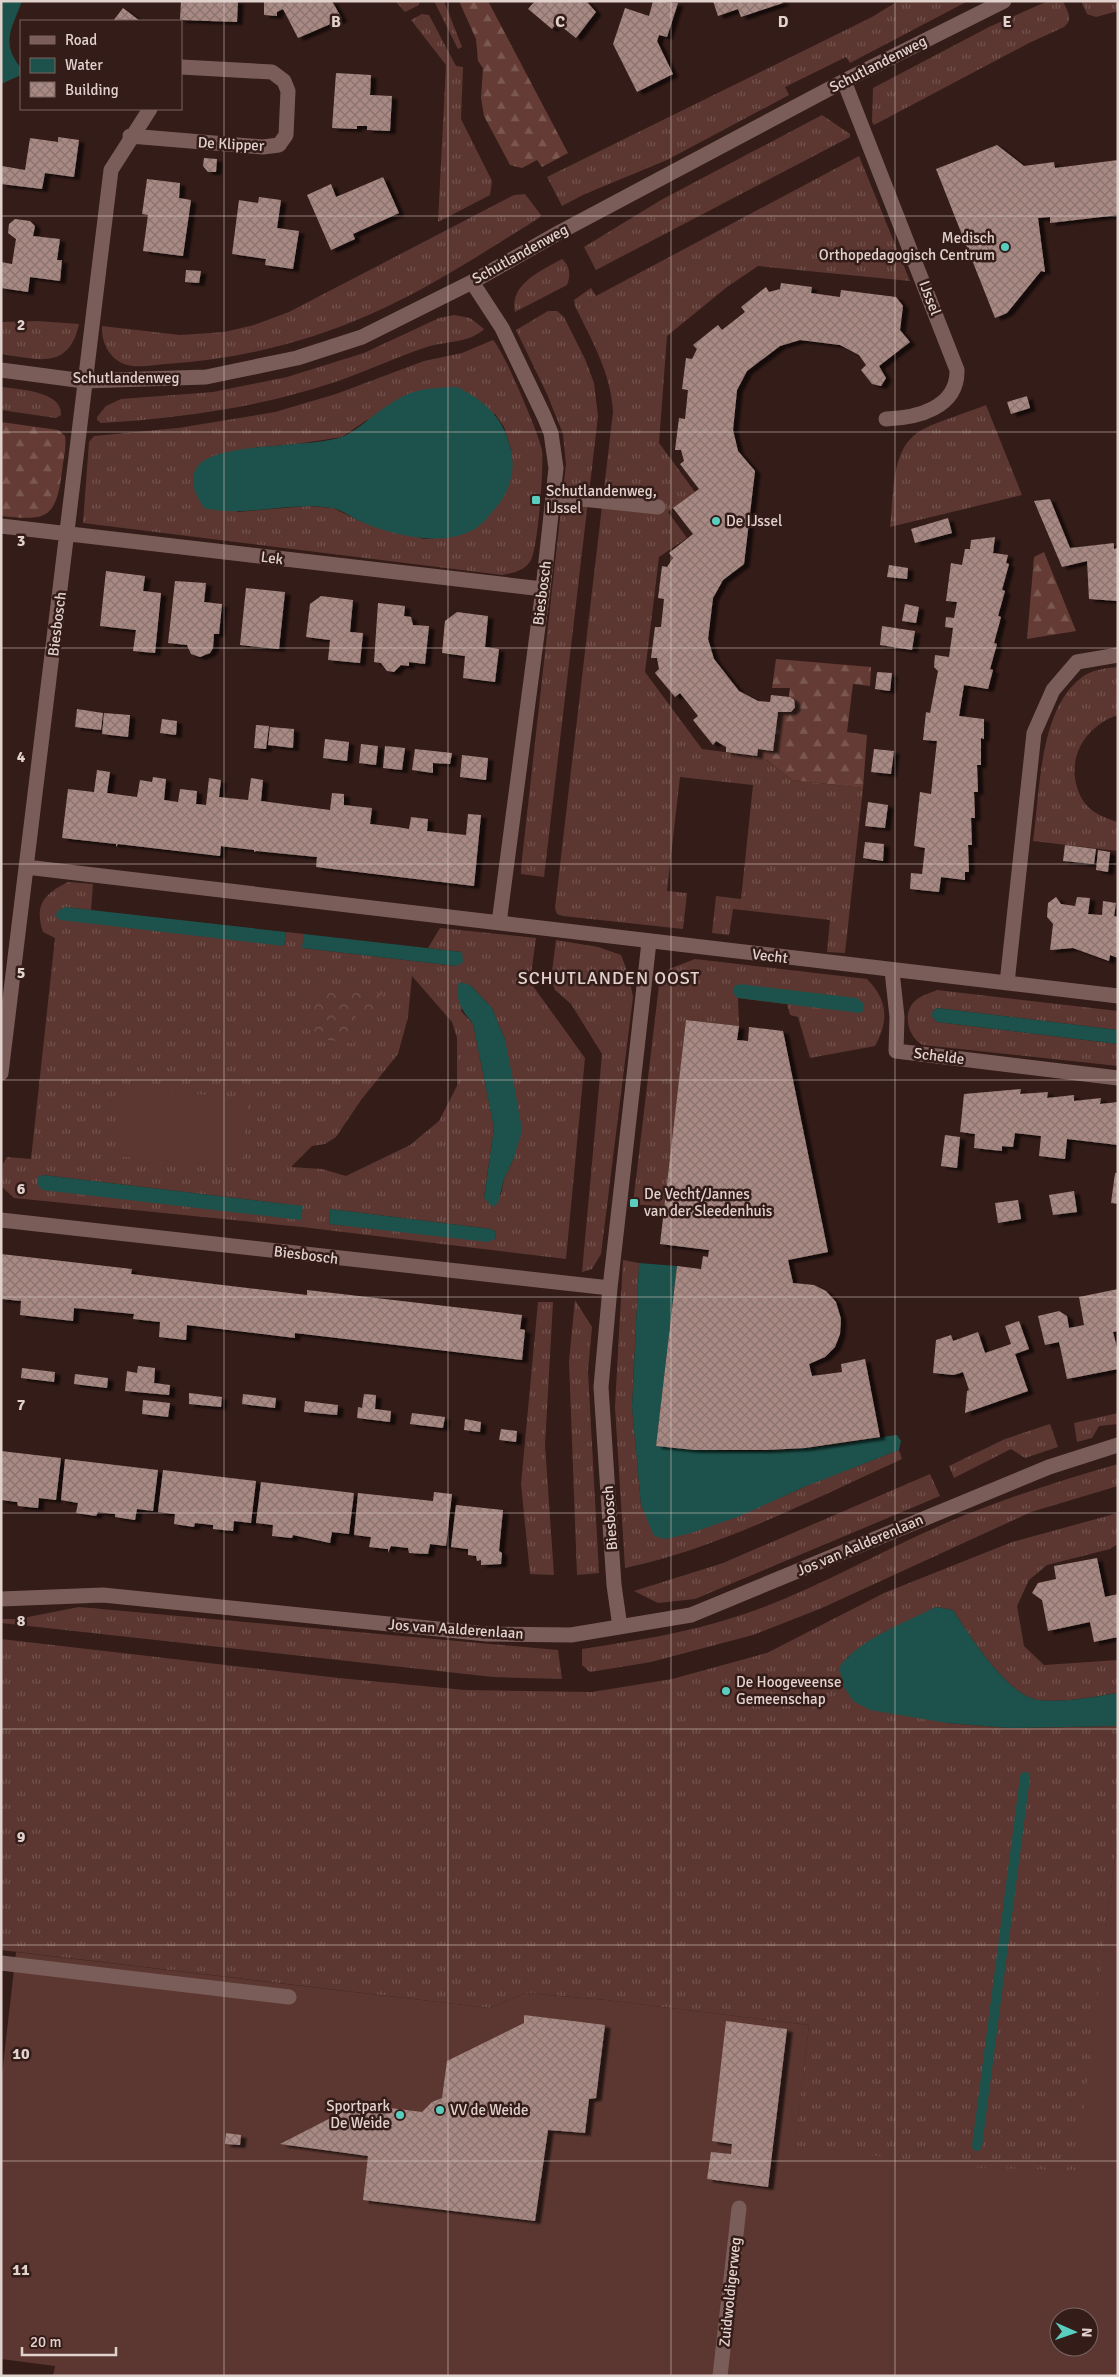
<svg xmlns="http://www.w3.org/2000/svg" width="1119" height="2377" viewBox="0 0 1119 2377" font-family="Signika,sans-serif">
	<defs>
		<pattern id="grass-tufts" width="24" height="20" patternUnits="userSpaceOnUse" patternTransform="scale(1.25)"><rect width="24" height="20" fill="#5c3731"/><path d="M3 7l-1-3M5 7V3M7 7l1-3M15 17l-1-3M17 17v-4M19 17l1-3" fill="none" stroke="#73534e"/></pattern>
		<pattern id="forest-firs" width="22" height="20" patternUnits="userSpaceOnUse" patternTransform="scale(1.25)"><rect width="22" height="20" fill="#643c35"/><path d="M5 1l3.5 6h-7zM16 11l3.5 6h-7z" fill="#7a5751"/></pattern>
		<pattern id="park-crowns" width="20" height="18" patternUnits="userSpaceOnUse" patternTransform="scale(1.25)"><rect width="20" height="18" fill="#5c3731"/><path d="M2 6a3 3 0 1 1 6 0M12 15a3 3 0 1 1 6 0" fill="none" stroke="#73534e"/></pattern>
		<pattern id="building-cross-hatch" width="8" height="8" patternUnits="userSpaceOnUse" patternTransform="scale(1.25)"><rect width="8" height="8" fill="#a88983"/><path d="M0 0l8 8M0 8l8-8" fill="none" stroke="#8a736e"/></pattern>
		<filter id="shadow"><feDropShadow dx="5.5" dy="3" stdDeviation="1" flood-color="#0009"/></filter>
	</defs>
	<rect width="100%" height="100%" fill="#341c18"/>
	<path fill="url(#grass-tufts)" fill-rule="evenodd" d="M395,1H420L419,5L405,12Z
		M434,1H444L462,47L458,49Z
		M898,1H968L850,63L846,57L785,87L789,95L667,160L585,194L562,206L547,177L872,17Z
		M1048,1H1063C1067,11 1074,19 1064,27L1029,43L874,125L872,122L873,88L989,27Z
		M1081,1H1118V11L1096,17L1087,14Z
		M422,14L429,15L456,66L463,67L461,119L492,181L490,195L438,222L446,65L411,20Z
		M822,115L850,134V137L596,270L584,247L661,200Z
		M859,156L910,281L758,266L727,287L667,336L659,443L695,492L668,512L687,538L659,557L645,672L702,749L763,757L792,780L863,788L845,953L827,952L830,920L733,909L729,935L712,933L716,896L741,899L753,785L680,777L667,891L687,893L683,929L563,916L557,914L555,908L613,412C611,373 592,341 575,306L574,300L591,288L596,296Z
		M525,194L541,215L539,218C484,252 430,288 371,314C306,343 235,360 165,364C153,365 139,368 127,365C110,360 101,343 102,326L180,335L224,332L254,325L289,312L514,195Z
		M562,259C570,266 571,275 567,285L515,312C509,284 542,270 562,259Z
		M548,311H557L564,317L585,359L594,383L598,416L544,877L521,874V868L566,464L563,434L547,394L516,330Z
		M454,315L470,318L484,329C470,343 446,341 427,347C395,357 364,373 332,383C257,408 179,418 101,423L97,420V417L106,406L121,399L213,392L287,377L364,353L439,318Z
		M37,321L79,324C69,371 37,359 1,354V322Z
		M493,340C503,349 539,434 542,450C544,467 538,546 531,560C525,571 513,573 502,575L83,523L89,442L94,436L178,428L275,412L336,394L424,361L462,353ZM495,414L504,427L511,449L455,536L424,539L362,522L333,508L308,506L237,512L252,448L297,444L342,437L367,420Z
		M1,387C17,389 63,391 61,415L56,418L1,410Z
		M986,405L1022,495L890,527C894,498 890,452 917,433C933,422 967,413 986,405Z
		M1118,667V715C1082,727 1063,764 1082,799C1089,812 1105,818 1118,822V851L1033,841C1040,792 1039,710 1081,678C1090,670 1106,668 1118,667Z
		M68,882L93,884L91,910L64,907L284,946L286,932L304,934L303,948L457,966L462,952L428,948L440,928L536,938L530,982L585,1058L566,1259L302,1227L14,1198L2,1187L3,1164L7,1157L31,1159L55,938L43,932C34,905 44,894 68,882ZM412,976L452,1022L457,1038V1086L439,1121L410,1145L346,1176L322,1169L291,1167L312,1146L325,1144L336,1137L361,1100L398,1054L408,1017ZM470,985L492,1008L505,1040L514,1158L504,1179L501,1195L484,1197L494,1128L473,1024L461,1011ZM43,1175L302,1206L38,1178ZM330,1209L491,1229L496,1232L495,1239L329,1224Z
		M556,940L598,947L621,955L629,976L633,997L601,1254L592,1269L582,1272L602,1054L571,1004L555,990L551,979Z
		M695,959L867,979C888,1000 889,1021 875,1046L810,1058L798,1017L790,1015L787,1004L738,998L739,1026L686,1020L665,1207L633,1204L659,985L669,969Z
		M937,990L1118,1011V1030L937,1008L932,1012V1017L937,1022L1118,1044V1066L923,1045C909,1038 901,1014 915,1001C920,996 930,993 937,990Z
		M623,1260L639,1263L632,1407L641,1505L666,1539L747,1512L813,1483L899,1450L902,1459C816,1498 717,1549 625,1568L615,1407Z
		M575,1300L592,1327L588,1371L599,1573L577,1575L569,1361Z
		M538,1302H553L545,1445L554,1575L530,1574L521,1484Z
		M1118,1413V1424L1099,1426L1092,1438L1077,1442L1074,1423Z
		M1050,1424L1058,1447L1025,1458L1011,1449L954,1478L949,1466L1005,1439Z
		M1118,1464V1486L1031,1512L822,1608L753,1635L651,1662L590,1672L582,1665V1649C634,1641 687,1633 738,1616C810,1593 876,1553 946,1523C1002,1499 1059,1481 1118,1464Z
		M930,1474L940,1496L695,1599L658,1603L634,1591L723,1563Z
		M1118,1513V1544L1110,1549L1047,1565L1029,1580L1017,1606L1024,1646L1044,1665L1118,1660V1693C1093,1697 1063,1703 1038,1700C1008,1696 969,1635 953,1610L936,1607L874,1639L846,1658L947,1723L1010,1728L1118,1726V1833L1077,2170L789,2192L809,2025L606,2000L526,1993L489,2008L1,1950V1639L339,1678L465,1690L592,1692L672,1679L767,1653L884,1593L1012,1542Z
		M79,1607L558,1650L562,1679L493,1677L1,1623V1619H18Z"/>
	<path fill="url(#forest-firs)" d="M459,1H488L568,153L542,167L537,160L522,168L510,165L484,116L481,98L483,68L478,61L476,39Z
		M1,422L58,430L65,436C67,447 63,460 62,471C56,519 47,521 1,516Z
		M1044,552L1076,631L1027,639L1034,557Z
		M776,659L871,667L870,686L853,684L847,732L867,735L863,788L792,780L767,760L757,756L758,749L773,751L778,712H790L795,706L789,696L790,688H772Z"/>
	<path fill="url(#park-crowns)" d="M316,987L382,994L380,1013L356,1010L352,1043L311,1038Z"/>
	<path fill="#5c3731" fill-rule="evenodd" d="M122,1087L248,1099L242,1168L116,1156Z
		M1118,1833V2376H53L55,2366L1,2359V2083L16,1952L489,2008L526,1993L606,2000L809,2025L795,2146L975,2168L1076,2170ZM1059,2317H1089V2347H1059Z"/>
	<path fill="#1c524b" d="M1,1H22C12,29 0,42 21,68V75L1,84Z
		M457,387C488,402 507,422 512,457C515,477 506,498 492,512C488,517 484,522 479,526C448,549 395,536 362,522C352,518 343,510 332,508C289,501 246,518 204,508C196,495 187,480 198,466C217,442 310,448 342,437C352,433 364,423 373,416C407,391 415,388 457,387Z
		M65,907L91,910L286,932L284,946L60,920L56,916L57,911Z
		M304,934L462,952L463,962L457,966L302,948Z
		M459,982L470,985L492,1008L505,1040L515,1090L522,1130L514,1158L504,1179L498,1203L493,1207L484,1198L494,1128L473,1024C461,1008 455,1002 459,982Z
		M739,984L857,998L863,1003L864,1010L860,1013L738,998L734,994V987Z
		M937,1008L1118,1030V1044L937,1022L932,1017V1012Z
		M43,1175L303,1206L301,1220L42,1190L38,1185V1177Z
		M330,1209L491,1229L496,1232L495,1239L488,1242L329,1224Z
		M639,1263L677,1266L656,1446C706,1451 756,1453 806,1448C837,1445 867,1439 897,1435L901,1441L899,1450L804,1487L740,1516L691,1533L666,1539L654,1536L641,1505L632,1407Z
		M936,1607L953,1610C969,1635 1008,1696 1038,1700C1063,1703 1093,1697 1118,1693V1726L1010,1728L947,1723L870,1710L853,1701L844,1687L839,1668C857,1640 906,1622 936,1607Z"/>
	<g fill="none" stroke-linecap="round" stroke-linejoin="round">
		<path stroke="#1c524b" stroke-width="10" d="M977,2146L1025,1777"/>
	</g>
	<path fill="url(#building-cross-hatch)" filter="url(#shadow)" d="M181,1H238L237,22L180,20Z
		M264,1H332L342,19L298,38L283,9L277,12V16L264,15Z
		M535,1H586L596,12L576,38L557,23L552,29L528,9Z
		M653,1L678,3L667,37L659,35L657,41L673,74L637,92L613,44L625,8L649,16Z
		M713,1H782L783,3L741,17L738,9L718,16Z
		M123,8L140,21H113Z
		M336,73L371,75L370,95L392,96L390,131L367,130V126H357V129L332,128Z
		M58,137L79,140L74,177L45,173L42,189L1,184L2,166L25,170L30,138L58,142Z
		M997,145L1024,166L1054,162L1055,168L1118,160V215L1050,223V217L1038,218L1045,272L1041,271L1007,313L995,318L936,169Z
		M204,158L217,159L216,172H208L203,166Z
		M383,177L399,213L353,234L355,239L331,250L307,195L331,184L336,197Z
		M147,179L180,183L179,198L191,200L183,256L143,251L148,215L142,214Z
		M259,197L281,200L277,228L299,231L293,269L265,265L266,259L232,254L239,200L258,203Z
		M15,219L30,221L35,226L33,236L60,239L57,260H62L60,281L30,277L28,292L1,288V262L12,264L16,239L8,233L9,224Z
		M186,270L201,271L199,283L185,282Z
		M781,283L812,287L811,293L840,297L841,290L896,297L903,306L900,330L910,342L879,366L886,378L881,386L872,384L861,370L866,365L859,355L840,345L800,340L780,346L747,371L737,390L733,430L738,451L755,471L744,564L723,580L713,598L708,639L714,659L739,691L758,701L770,702L771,695L790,697L794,700L795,707L791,712H778L773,751L758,749L757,756L726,752V747L716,741L713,745L693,720L698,716L680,693L675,697L655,673L659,669L657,658H651L655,627H661L664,599L658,598L662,566L667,567L673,558L669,553L693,534L673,508L699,489L680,464L684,461L681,450H675L679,418L685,419L688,390L682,389L686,358L692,359L697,349L693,345L718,325L722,330L745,312L741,307L766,287L769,292L780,289Z
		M1027,396L1030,408L1011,414L1007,402Z
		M1050,499L1070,548L1114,543V549L1118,548V601L1089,599L1087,561L1062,567L1034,501Z
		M948,518L952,533L915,543L911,529Z
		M995,537L993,553L1008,555L1006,563L1009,564L1002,590L1005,591L998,616L1001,617L994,643L997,644L990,669L993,670L988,689L964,685L959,716L984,719V739L981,738V765H977L978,792H974L975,818H971L972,845H968L969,872H965V880L941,877L939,892L910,889L911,873L922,874L925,848L914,846L920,792L931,794L937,741L923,740L926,712L930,713L938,671L934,667L935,655L949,657L953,628L945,627L946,617L954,618L957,602L946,601L951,563L962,565L965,549H970L971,540Z
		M889,565L908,568L907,579L887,577Z
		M106,571L145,576L143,591L161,593L155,653L133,651L136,630L100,626Z
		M175,581L206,583L204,602L222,604L219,634H214L213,648L210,653L200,657L191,654L187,645L168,643Z
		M246,588L285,592L279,649L240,645Z
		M321,596L353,600L350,632L363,633L360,663L328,660L330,640L306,637L310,604Z
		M378,603L405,606L404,616L411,617L413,625L429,626L425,664L409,662V666L401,665L394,672L387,671L381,663L374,662Z
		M905,604L919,607L916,623L902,621Z
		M457,612L488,616L485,647L499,649L495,682L463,678L465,656L442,653L445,621Z
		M882,626L915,631L912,650L880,645Z
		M877,672L892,673L890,691L875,689Z
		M77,709L103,713L101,730L75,727Z
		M104,713L130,715L128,737L102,734Z
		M162,719L177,721L176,735L160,733Z
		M256,725L269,726L266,749L254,748Z
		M270,727L294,729L293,748L268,745Z
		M325,739L349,742L347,761L323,758Z
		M361,744L378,746L376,765L359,763Z
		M385,746L405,748L402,770L383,768Z
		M415,749L452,753L450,764L433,763V773L412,770Z
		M874,749L894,751L891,774L871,772Z
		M462,755L488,758L486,780L460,777Z
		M97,770L110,772L107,793L137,797L140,780L152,782L153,777L166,779L164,800L178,802L180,789L197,791L196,804L206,805L209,778L221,780L219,797L248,800L251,778L263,780L261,801L330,810L332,793L344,794V805L372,808L370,824L397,827L409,829L411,817L428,819L427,831L466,835L468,814L481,815L474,886L316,867L317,857L256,851L254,852V850L228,847L221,846L220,856L118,844L116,847V844L62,838L68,789L94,792Z
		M868,802L888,805L885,828L865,826Z
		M865,842L884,844L883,861L863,858Z
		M1065,845L1096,849L1094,864L1063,861Z
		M1098,850L1110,852L1108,872L1096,870Z
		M1056,897L1061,904L1075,906L1077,897L1090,898L1088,914L1102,915L1103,901L1116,903L1114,916L1118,917V958L1110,955L1109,961L1073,948L1050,950L1053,924L1047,917L1048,903Z
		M686,1020L739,1026L737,1040L748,1041L749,1027L783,1031L828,1252L788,1260L793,1283L814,1285L826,1291L836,1302L841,1319L840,1334L835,1347L825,1357L809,1364L812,1376L842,1372L841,1364L865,1359L880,1437L805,1448L767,1450H695L656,1446L677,1266L701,1269L703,1256L708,1257L709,1250L660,1244Z
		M1021,1089L1020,1094L1048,1092L1047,1098L1074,1095V1101L1101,1098L1100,1104L1118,1102V1145L1067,1139L1065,1159L1039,1156L1041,1136L1015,1133L1013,1147L1002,1146V1151L974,1148L975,1134L960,1132L964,1094Z
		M945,1135L960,1137L957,1168L941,1166Z
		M1115,1173H1118V1204L1111,1203Z
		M1074,1191L1077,1212L1053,1215L1049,1195Z
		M1018,1200L1021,1219L998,1223L995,1203Z
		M1,1254L132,1269L131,1274L307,1295V1290L522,1315L520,1329L525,1330L522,1360L295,1333V1338L187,1325L186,1340L159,1337L160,1322L133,1319L134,1314L74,1308L73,1321L20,1315L21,1301L1,1299Z
		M1118,1289V1331L1113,1332L1118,1352V1369L1067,1379L1059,1342L1045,1345L1038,1316L1059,1311L1067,1316L1069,1328L1084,1325L1079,1297Z
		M1019,1321L1029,1349L1015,1354L1028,1391L965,1413L967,1391L969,1390L963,1372L954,1375L933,1373L936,1340L951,1335L953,1341L978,1332L985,1353L1011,1344L1005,1326Z
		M138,1366L155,1368L154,1383L170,1385L169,1395L125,1391L127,1371L137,1373Z
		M22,1368L55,1372L54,1382L21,1378Z
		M75,1374L108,1378L107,1388L74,1384Z
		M189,1393L222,1397L221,1407L189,1404Z
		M243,1394L276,1398L275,1408L242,1404Z
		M364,1394L376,1395L375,1409L391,1411L390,1422L357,1418L358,1407L362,1408Z
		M143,1400L170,1403L168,1417L142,1414Z
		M305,1401L338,1405L337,1415L304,1412Z
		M412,1413L445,1417L443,1428L410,1424Z
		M465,1419L481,1422L480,1432L464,1430Z
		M501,1429L517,1431L516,1442L499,1440Z
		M1,1451L61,1458L56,1500L39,1498L38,1508L18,1506L17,1502L1,1500Z
		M65,1459L158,1470L153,1511L137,1509L135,1520L115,1517V1514L98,1512L96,1516L76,1513L78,1503L61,1500Z
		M163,1470L256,1481L251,1523L234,1521L233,1531L213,1529V1525L195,1523L194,1527L174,1524L175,1514L158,1512Z
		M261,1482L354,1493L349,1534L332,1532L330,1543L293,1535L292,1538L272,1536L273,1525L256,1523Z
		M434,1492L452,1494L446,1546L430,1544L428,1554L409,1553L408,1548L391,1546L388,1553V1549L369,1547L371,1537L354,1535L358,1493L433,1501Z
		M456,1505L503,1510L499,1551L502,1553L501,1564L481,1565V1560L477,1561L476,1556L468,1555V1549L451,1547Z
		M1097,1558L1105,1597L1118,1594V1637L1094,1642L1090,1622L1048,1631L1042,1600L1032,1593L1038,1583L1056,1579L1054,1566Z
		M524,2015L605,2025L596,2098L589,2099L585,2133L548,2130L535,2221L363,2200L368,2156L280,2144L358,2104L422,2112L432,2102L442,2098L447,2061L524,2023Z
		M726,2021L787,2029L768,2187L707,2179L711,2152L731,2154L732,2144L712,2141Z
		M226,2133L241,2135L240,2145L225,2144Z"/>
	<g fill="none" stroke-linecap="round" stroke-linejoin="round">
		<path stroke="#7a5d58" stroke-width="15" d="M844,81L957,370C958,408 917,418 886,419
			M130,136L263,147L279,145L286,135L288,91L284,81L272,72L181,67
			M472,282L502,328L544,416L551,433L556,468L543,589L499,923
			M1,370L84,381L206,377L297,358L362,337L472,282L560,232L844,81L1004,1
			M553,496L658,507
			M1,526L543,589
			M26,867L1118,996
			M892,971L897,1017L896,1051L1118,1078
			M1007,983L1034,733L1053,690L1077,662L1118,655
			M1,1073L111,170L150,109
			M1,1220L610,1288
			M1,1599L103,1595L487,1634L571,1635L691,1615L1049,1467L1118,1445
			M620,1627L614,1585L601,1387L610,1288L649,942
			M1,1963L289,1997
			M720,2376L739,2208"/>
	</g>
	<path fill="none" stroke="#e2d2ce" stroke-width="1" stroke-opacity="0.55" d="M224,1V2376M448,1V2376M671,1V2376M895,1V2376M1,216H1118M1,432H1118M1,648H1118M1,864H1118M1,1080H1118M1,1297H1118M1,1513H1118M1,1729H1118M1,1945H1118M1,2161H1118"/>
	<g fill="#59cebf" stroke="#341c18" stroke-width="2">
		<circle cx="1005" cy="247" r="5"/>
		<rect x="531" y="495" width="10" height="10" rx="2.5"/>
		<circle cx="716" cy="521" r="5"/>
		<rect x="629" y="1198" width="10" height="10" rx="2.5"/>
		<circle cx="726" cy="1691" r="5"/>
		<circle cx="440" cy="2110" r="5"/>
		<circle cx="400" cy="2115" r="5"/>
	</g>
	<g text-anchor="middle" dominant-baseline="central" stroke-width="5" stroke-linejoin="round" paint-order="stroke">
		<g font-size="15" fill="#e2d2ce" stroke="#341c18">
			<text transform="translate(878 64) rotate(-27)">Schutlandenweg</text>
			<text transform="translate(231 144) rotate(3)">De Klipper</text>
			<text transform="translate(520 254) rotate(-29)">Schutlandenweg</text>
			<text transform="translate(930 298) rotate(69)">IJssel</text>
			<text x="126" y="378">Schutlandenweg</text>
			<text transform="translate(272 558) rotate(7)">Lek</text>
			<text transform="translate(542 593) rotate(-83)">Biesbosch</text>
			<text transform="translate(57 624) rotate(-83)">Biesbosch</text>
			<text transform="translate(770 956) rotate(7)">Vecht</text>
			<text transform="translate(939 1056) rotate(7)">Schelde</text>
			<text transform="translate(306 1255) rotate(7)">Biesbosch</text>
			<text transform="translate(610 1518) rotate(-94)">Biesbosch</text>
			<text transform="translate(860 1545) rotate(-23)">Jos van Aalderenlaan</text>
			<text transform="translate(456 1629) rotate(4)">Jos van Aalderenlaan</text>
			<text transform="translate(730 2292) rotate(-84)">Zuidwoldigerweg</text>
		</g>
		<g font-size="15" fill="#e2d2ce" stroke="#341c18" text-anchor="start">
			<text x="995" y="238" text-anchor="end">Medisch<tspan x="995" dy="17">Orthopedagogisch Centrum</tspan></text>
			<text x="546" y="491">Schutlandenweg,<tspan x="546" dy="17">IJssel</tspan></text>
			<text x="726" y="521">De IJssel</text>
			<text x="644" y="1194">De Vecht/Jannes<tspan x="644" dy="17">van der Sleedenhuis</tspan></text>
			<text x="736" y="1682">De Hoogeveense<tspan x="736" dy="17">Gemeenschap</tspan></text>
			<text x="390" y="2106" text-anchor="end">Sportpark<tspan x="390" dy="17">De Weide</tspan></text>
			<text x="450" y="2110">VV de Weide</text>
		</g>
		<g font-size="18" letter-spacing="1" fill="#e2d2ce" stroke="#341c18">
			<text x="609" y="978">SCHUTLANDEN OOST</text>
		</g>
	</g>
	<g font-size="16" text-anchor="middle" font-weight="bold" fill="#e2d2ce" stroke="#341c18" stroke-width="5" stroke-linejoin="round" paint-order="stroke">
		<text x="336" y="27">B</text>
		<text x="560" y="27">C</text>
		<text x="783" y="27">D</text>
		<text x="1007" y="27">E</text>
		<text x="21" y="330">2</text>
		<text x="21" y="546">3</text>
		<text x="21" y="762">4</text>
		<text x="21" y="978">5</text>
		<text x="21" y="1194">6</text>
		<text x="21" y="1410">7</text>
		<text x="21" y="1626">8</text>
		<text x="21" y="1842">9</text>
		<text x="21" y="2059">10</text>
		<text x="21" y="2275">11</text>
	</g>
	<rect width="1119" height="2377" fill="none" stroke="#e2d2ce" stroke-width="5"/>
	<rect x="20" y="20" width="162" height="90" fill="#341c18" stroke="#7a6561"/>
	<rect x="30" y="36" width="25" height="8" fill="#7a5d58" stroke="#7a6561"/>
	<text x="65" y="45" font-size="15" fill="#e2d2ce">Road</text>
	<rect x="30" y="58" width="25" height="15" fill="#1c524b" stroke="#7a6561"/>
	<text x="65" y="70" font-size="15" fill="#e2d2ce">Water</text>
	<rect x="30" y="82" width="25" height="15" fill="url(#building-cross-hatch)" stroke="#7a6561"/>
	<text x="65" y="95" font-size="15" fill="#e2d2ce">Building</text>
	<g transform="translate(1074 2332) rotate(92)"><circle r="24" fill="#341c18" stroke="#7a6561"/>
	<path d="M0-4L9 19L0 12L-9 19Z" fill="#59cebf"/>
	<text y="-8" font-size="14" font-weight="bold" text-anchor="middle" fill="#e2d2ce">N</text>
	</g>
	<path d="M22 2347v8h94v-8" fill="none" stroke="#e2d2ce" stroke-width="2.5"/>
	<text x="30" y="2347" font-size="15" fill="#e2d2ce" stroke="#341c18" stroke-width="4" paint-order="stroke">20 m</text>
</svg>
